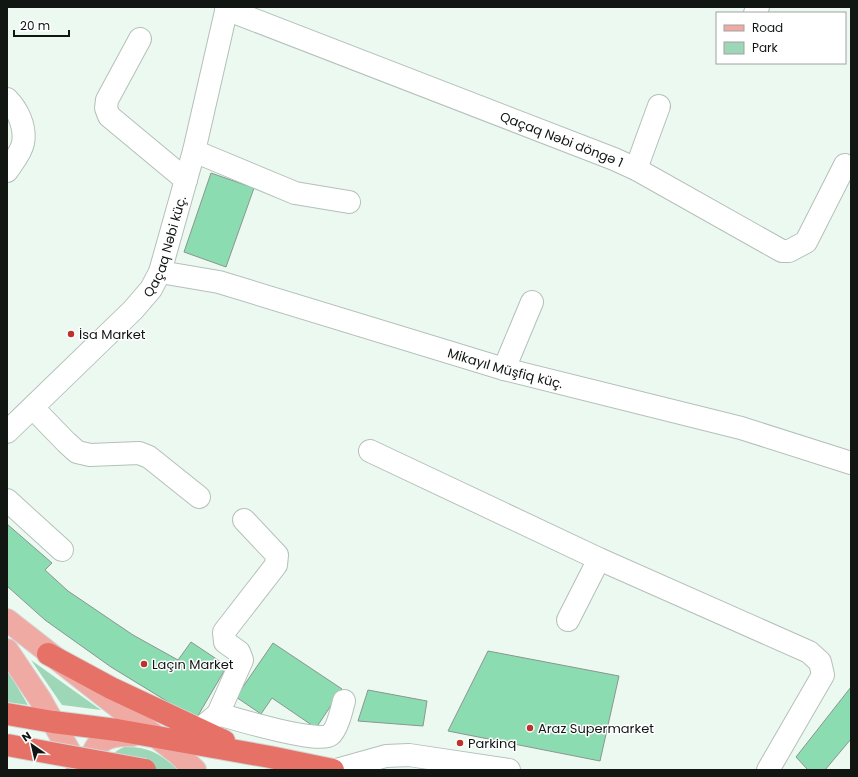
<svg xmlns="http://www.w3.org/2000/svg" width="858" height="777" viewBox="0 0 858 777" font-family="Poppins,sans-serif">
	<rect width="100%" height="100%" fill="#ecf9f1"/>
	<path fill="#9ed7b8" d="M31,660L101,710L62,705Z
		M8,671L28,705L7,702V674Z
		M124,747C147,746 162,754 178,770H107C109,756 112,753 124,747Z"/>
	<path fill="#8cdcb2" stroke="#8a968f" d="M211,173L254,188L226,267L184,252Z
		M7,524L52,563L45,570L68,591L133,635L178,660L191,642L227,666L196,719L111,667L45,620L7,586Z
		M273,643L342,689L316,728L272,698L261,714L236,697Z
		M488,651L619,676L600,761L448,731Z
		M851,687V739L825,770H808L796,757Z
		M368,690L427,701L423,726L358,721Z"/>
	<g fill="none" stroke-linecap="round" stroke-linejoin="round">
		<defs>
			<g id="minor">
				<path id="s1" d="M226,9L614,159L636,169L782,251H789L806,242L845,165"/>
				<path d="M755,13L758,7"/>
				<path d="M140,39L107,100L106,108L109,116L186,180"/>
				<path d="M7,99C18,110 26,127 23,143C21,153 13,162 7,171"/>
				<path d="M194,151L295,193L349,202"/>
				<path d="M636,169L659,106"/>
				<path id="s2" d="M160,272L219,282L504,369L741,428L851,463"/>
				<path d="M504,369L532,302"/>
				<path d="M33,408L66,442L77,452L90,455L139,453L149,457L199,497"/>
				<path id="s3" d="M7,432L133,310L151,289L160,272L194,151L227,7"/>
				<path d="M370,451L599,559L809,652L820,662L823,675L768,770"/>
				<path d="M7,500L62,550"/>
				<path d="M568,620L599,559"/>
				<path d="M218,714C235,719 319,744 330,735C337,730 342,709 344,701"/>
				<path d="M199,730L218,714L242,660L239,652L225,642L224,632L276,565L277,555L244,520"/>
				<path d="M336,770L386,756L409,755L509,770"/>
			</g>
			<path id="major" d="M7,620L177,753L195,770
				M7,650L40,699L80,770
				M90,770C91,741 106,734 133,735"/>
			<path id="highway" d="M48,654L111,688L224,741
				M7,714L53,722L117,730L270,757L333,770"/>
		</defs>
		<use href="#minor" stroke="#b4c0b9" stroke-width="24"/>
		<use href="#major" stroke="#d4d5d5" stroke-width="24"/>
		<use href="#highway" stroke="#d4d5d5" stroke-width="24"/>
		<use href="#minor" stroke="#fff" stroke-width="22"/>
		<use href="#major" stroke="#f0aaa4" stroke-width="22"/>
		<use href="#highway" stroke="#e67267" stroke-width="22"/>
		<defs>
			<path id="highway-bridge" d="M7,745L145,770"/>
		</defs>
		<use href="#highway-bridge" stroke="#d4d5d5" stroke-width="24" stroke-linecap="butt"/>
		<use href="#highway-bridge" stroke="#e67267" stroke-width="22"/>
	</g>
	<g fill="#bf312d" stroke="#fff" stroke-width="1.5">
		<circle cx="71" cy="334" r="4"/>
		<circle cx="144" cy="664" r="4"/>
		<circle cx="530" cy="728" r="4"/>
		<circle cx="460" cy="743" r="4"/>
	</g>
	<g text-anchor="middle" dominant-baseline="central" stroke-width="3" stroke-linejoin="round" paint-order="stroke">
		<g font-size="13" fill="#111613" stroke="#fff">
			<text stroke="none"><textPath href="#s1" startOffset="360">Qaçaq Nəbi döngə 1</textPath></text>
			<text stroke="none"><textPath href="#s3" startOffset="248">Qaçaq Nəbi küç.</textPath></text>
			<text stroke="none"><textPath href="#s2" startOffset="359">Mikayıl Müşfiq küç.</textPath></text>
		</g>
		<g font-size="13" fill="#111613" stroke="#fff" text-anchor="start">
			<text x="79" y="334">İsa Market</text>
			<text x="152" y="664">Laçın Market</text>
			<text x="538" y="728">Araz Supermarket</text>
			<text x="468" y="743">Parkinq</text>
		</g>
	</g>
	<rect width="858" height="777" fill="none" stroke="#111613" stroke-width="16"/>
	<rect x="716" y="12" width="130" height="52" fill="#ffffff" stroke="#a0a2a1"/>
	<rect x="724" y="25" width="20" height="6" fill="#f0aaa4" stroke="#a0a2a1"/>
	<text x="752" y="32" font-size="12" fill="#111613">Road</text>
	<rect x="724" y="42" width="20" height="12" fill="#9ed7b8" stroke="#a0a2a1"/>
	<text x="752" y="52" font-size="12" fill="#111613">Park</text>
	<g transform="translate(32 745) rotate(326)" stroke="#ffffff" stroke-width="3" paint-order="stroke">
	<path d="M0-3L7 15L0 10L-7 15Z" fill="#111613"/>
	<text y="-6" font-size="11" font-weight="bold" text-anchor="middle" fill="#111613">N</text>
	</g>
	<path d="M14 30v6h55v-6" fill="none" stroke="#111613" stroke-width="2"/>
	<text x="20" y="30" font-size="12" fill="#111613" stroke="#ffffff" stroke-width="3" paint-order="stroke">20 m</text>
</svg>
